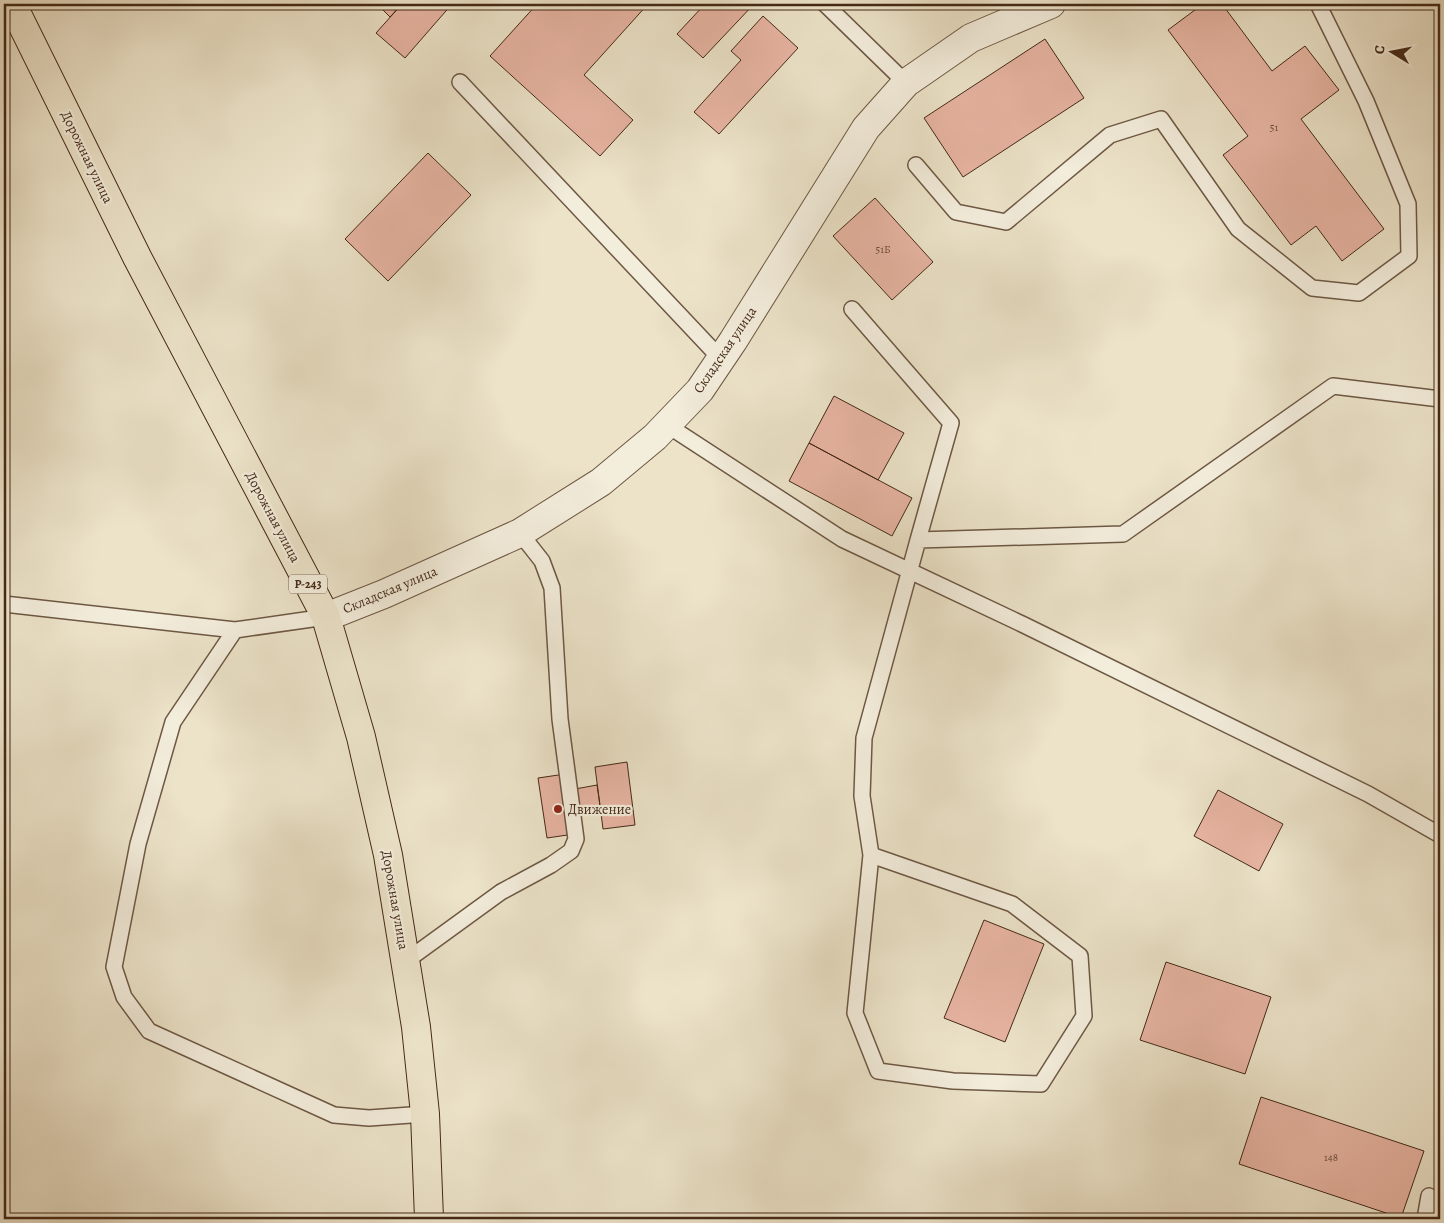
<svg xmlns="http://www.w3.org/2000/svg" width="1444" height="1223" viewBox="0 0 1444 1223" font-family="Alegreya,serif">
	<rect width="100%" height="100%" fill="#ece3c9"/>
	<filter id="stains"><feTurbulence type="fractalNoise" baseFrequency=".004" numOctaves="4"/><feColorMatrix values="0 0 0 0 .2 0 0 0 0 .09 0 0 0 0 .02 0 0 0 .5 -.17"/></filter>
	<radialGradient id="worn" r=".72"><stop offset=".6" stop-color="#630" stop-opacity="0"/><stop offset="1" stop-color="#630" stop-opacity=".3"/></radialGradient>
	<path fill="#e7b4a2" stroke="#442917" d="M377,4H402L390,17Z
		M402,4H452L405,58L376,33Z
		M537,4H648L584,75L633,120L600,156L490,56Z
		M705,4H754L703,58L677,34Z
		M1203,4H1222L1272,71L1305,46L1339,90L1301,119L1384,229L1342,261L1316,226L1291,245L1223,155L1248,136L1168,30Z
		M763,16L798,48L719,134L694,112L741,60L731,51Z
		M1045,39L1084,98L963,177L924,118Z
		M428,153L471,195L388,281L345,239Z
		M875,198L933,262L892,300L833,236Z
		M834,396L904,433L878,480L809,443Z
		M809,443L912,498L892,536L789,481Z
		M627,762L635,825L603,829L595,767Z
		M572,773L575,789L597,785L601,812L579,815L581,833L547,838L538,778Z
		M1218,790L1283,824L1259,871L1194,836Z
		M984,920L1044,944L1005,1042L944,1018Z
		M1166,962L1271,997L1245,1074L1140,1040Z
		M1261,1097L1424,1151L1401,1218L1239,1164Z"/>
	<g fill="none" stroke-linecap="round" stroke-linejoin="round">
		<defs>
			<path id="service" d="M825,4L906,83
				M460,82L721,359
				M916,165L956,212L1006,222L1110,135L1161,119L1238,229L1312,288L1359,293L1409,256L1408,204L1366,101L1318,4
				M852,309L951,423L918,540
				M667,425L842,539L1024,625L1368,794L1440,835
				M4,604L235,630L326,617
				M235,630L173,722L138,844L114,967L124,997L149,1031L334,1115L369,1118L425,1114
				M871,855L1012,904L1080,956L1084,1016L1041,1084L953,1081L878,1071L855,1013L871,855L862,796L864,738L918,540L1123,534L1333,386L1440,399
				M406,961L501,892L551,865L571,851L576,839L560,719L552,588L542,561L520,533
				M1425,1219L1429,1196"/>
			<path id="tertiary" d="M326,617L384,594L520,533L601,482L655,437L700,390L733,341L866,128L906,83L971,38L1051,4"/>
			<path id="trunk" d="M12,4L137,257L326,617L361,737L388,855L416,1027L425,1114L429,1219"/>
		</defs>
		<use href="#service" stroke="#6e5844" stroke-width="18"/>
		<use href="#tertiary" stroke="#6e5844" stroke-width="30"/>
		<use href="#trunk" stroke="#442917" stroke-width="30"/>
		<use href="#service" stroke="#f3eddc" stroke-width="15"/>
		<use href="#tertiary" stroke="#f3eddc" stroke-width="28"/>
		<use href="#trunk" stroke="#ece3c9" stroke-width="28"/>
	</g>
	<circle fill="#8f2418" stroke="#f3eddc" stroke-width="2" cx="558" cy="809" r="5"/>
	<g text-anchor="middle" dominant-baseline="central" stroke-width="4.5" stroke-linejoin="round" paint-order="stroke">
		<g font-size="11" fill="#6d4c3a">
			<text x="1274" y="127">51</text>
			<text x="883" y="249">51Б</text>
			<text x="1331" y="1157">148</text>
		</g>
		<rect fill="#f3eddc" stroke="#786452" stroke-width="1" x="289" y="574.5" width="38" height="19" rx="4"/>
		<g font-size="12" font-weight="bold" fill="#442917">
			<text x="308" y="584">Р-243</text>
		</g>
		<g font-size="14" fill="#442917" stroke="#f3eddc">
			<text transform="translate(87 157) rotate(64)">Дорожная улица</text>
			<text transform="translate(725 350) rotate(-56)">Складская улица</text>
			<text transform="translate(273 517) rotate(62)">Дорожная улица</text>
			<text transform="translate(390 590) rotate(-23)">Складская улица</text>
			<text transform="translate(395 900) rotate(80)">Дорожная улица</text>
		</g>
		<g font-size="14" fill="#442917" stroke="#f3eddc" text-anchor="start">
			<text x="568" y="809">Движение</text>
		</g>
	</g>
	<rect width="1444" height="1223" fill="none" stroke="#ece3c9" stroke-width="20"/>
	<rect x="5" y="5" width="1434" height="1213" fill="none" stroke="#442917" stroke-width="2.5"/>
	<rect x="10" y="10" width="1424" height="1203" fill="none" stroke="#442917"/>
	<g transform="translate(1392 52) rotate(280)" stroke="#f3eddc" stroke-width="4" paint-order="stroke">
	<path d="M0-4L9 19L0 12L-9 19Z" fill="#442917"/>
	<text y="-8" font-size="14" font-weight="bold" text-anchor="middle" fill="#442917">С</text>
	</g>
	<rect width="100%" height="100%" filter="url(#stains)"/>
	<rect width="100%" height="100%" fill="url(#worn)"/>
</svg>
